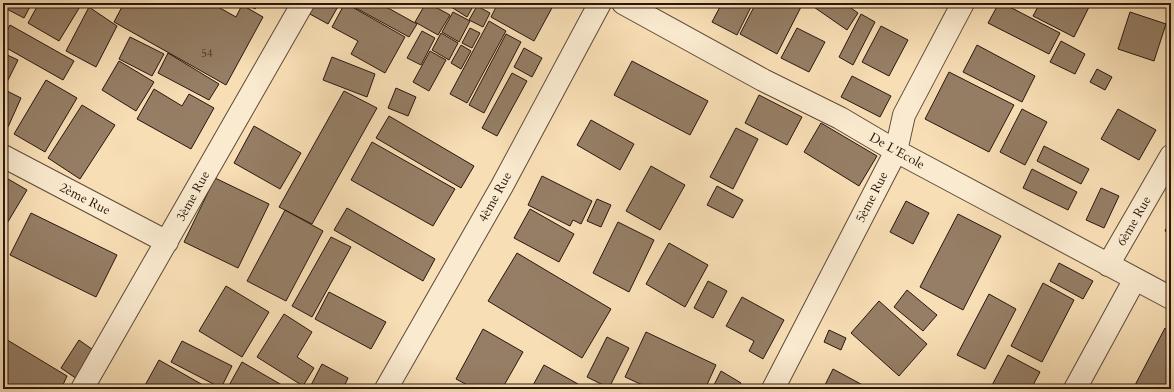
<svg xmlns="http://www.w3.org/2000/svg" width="1174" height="392" viewBox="0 0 1174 392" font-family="Cardo,serif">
	<rect width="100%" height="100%" fill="#f8deb5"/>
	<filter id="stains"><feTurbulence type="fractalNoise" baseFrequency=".005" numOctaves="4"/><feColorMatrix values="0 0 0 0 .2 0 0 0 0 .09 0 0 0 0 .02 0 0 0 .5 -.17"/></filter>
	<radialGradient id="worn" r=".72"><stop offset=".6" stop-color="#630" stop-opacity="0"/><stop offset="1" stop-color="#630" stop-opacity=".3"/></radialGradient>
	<path fill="#957e65" stroke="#29170f" d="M3,3H32L24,18L3,7Z
		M39,3H78L81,5L59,41L28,23Z
		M124,3H211L236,17L242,5L263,17L226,85L114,22Z
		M245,3H258L255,9Z
		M314,3H340L328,24L308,13Z
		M345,3L405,37L385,73L351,54L358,41L332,27Z
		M356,3H379L417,24L409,37L354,7Z
		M426,3H428L450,15L438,35L415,22Z
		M449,3H475L467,17L448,5Z
		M498,3H548L553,6L534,41L491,17Z
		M722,3H753L737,35L712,22Z
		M756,3H803L777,54L740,34Z
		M813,3H844L858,13L847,30L811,5Z
		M999,3H1002L1060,33L1049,54L988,23Z
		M1017,3H1028L1026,8Z
		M1040,3H1091L1074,37L1033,16Z
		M477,6L490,13L483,27L469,20Z
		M89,7L117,26L96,67L66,51Z
		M453,12L470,21L459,42L442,32Z
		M1130,12L1166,24L1154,61L1118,49Z
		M861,14L875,22L853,65L839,57Z
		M489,21L506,31L467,103L450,94Z
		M10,25L74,61L63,80L3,46V38Z
		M881,26L908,40L889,76L862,62Z
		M470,28L480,33L472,48L462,43Z
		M797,28L825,42L809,72L781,58Z
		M422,31L435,38L421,65L407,58Z
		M441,33L458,43L449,60L432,50Z
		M506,34L521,42L484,113L469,105Z
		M130,37L164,54L152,76L119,59Z
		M1061,41L1085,54L1075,74L1050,62Z
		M461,45L471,51L461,69L451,63Z
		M977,45L1035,76L1022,102L963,72Z
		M524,48L542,58L532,77L514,67Z
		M430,51L446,60L429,91L413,82Z
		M3,53L18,60L4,88L3,87Z
		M168,53L219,84L209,100L158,73Z
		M332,57L375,74L367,97L323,80Z
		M119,61L154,82L136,111L102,90Z
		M632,61L708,101L690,135L614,95Z
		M1097,69L1112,77L1105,90L1090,82Z
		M949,72L1014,105L989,152L925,119Z
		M512,73L527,81L497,136L482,128Z
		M852,76L891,96L880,117L841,97Z
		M46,80L77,98L45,152L14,134Z
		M396,88L416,97L408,116L388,108Z
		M3,89L21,98L8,127L3,124Z
		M154,89L182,106L189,94L214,108L191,149L137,119Z
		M344,91L377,108L312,224L279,207Z
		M759,95L802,117L787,145L745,123Z
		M82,105L115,125L80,179L48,158Z
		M1022,109L1047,122L1025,165L1000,152Z
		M1118,109L1156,130L1139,160L1101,139Z
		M389,116L474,166L461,188L376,138Z
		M591,120L634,144L620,170L577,145Z
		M821,123L877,156L859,186L804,152Z
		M254,126L301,153L280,189L234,163Z
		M736,128L758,139L733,189L710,177Z
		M372,142L455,189L433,226L351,180Z
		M1044,146L1089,169L1081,184L1037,161Z
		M651,166L685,185L660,230L626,211Z
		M1032,169L1077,192L1068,210L1023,188Z
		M3,176L27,190L3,230Z
		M542,176L592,201L581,224L573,220L570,226L528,205Z
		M215,178L269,204L238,268L184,242Z
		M717,186L743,200L733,218L707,205Z
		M1101,188L1119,196L1104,228L1086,220Z
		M597,199L611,205L601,227L587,221Z
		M906,201L929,213L913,244L890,232Z
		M347,208L435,259L423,281L334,230Z
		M530,209L574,234L559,262L514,238Z
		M285,210L323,231L286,301L247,281Z
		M31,213L117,255L96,297L10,255Z
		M958,214L1001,236L963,310L920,287Z
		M1171,219V234L1165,231Z
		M618,222L654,240L629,292L593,273Z
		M331,237L351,247L312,317L292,306Z
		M669,243L708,265L685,307L646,284Z
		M517,253L611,309L582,358L488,301Z
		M1059,263L1093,281L1083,299L1050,281Z
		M708,281L727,291L713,318L694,308Z
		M1043,283L1074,300L1042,362L1011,346Z
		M226,286L269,312L242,357L199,331Z
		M907,290L937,315L923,331L894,307Z
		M329,292L386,322L371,349L315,319Z
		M989,294L1016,309L985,369L957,355Z
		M742,297L784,320L763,359L749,351L754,341L726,326Z
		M879,301L927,344L899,376L851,333Z
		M284,314L312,332L297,357L314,368L303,386L257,357Z
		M1165,328L1171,332V389H1133Z
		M483,329L523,352L502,389H475L456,379Z
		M829,330L846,338L841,350L824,342Z
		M646,332L716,365L705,389H651L625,377Z
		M607,337L629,348L609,388L587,377Z
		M4,338L67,376L62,387H63L62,389H3Z
		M79,340L96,352L77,379L61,368Z
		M182,341L232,366L221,388L171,362Z
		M1008,355L1040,372L1031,389H990Z
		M159,360L210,389H143Z
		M242,362L287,388V389H227Z
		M322,364L348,378L343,389H309Z
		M544,365L578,384L575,389H531Z
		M833,369L870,389H823Z
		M721,371L741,383L738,389H712Z"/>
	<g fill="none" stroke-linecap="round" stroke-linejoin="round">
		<defs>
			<path id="minor" d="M623,3L763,80L840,118L896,151L1171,298
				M3,156L167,242
				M1108,265L1171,156
				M82,389L303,3
				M386,389L502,186L600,3
				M773,389L896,151L904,115L963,3
				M1075,389L1135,279"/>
		</defs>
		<use href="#minor" stroke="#5d4938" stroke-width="24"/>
		<use href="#minor" stroke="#faeacf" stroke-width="22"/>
	</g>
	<g text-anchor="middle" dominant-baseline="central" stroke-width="3.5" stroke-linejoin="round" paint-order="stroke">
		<g font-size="11" fill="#443124">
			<text x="207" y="53">54</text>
		</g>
		<g font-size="13" fill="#29170f" stroke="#faeacf">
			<text transform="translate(897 151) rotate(29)">De L'Ecole</text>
			<text transform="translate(193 196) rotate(-61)">3ème Rue</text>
			<text transform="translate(495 197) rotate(-61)">4ème Rue</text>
			<text transform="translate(872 197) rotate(-63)">5ème Rue</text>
			<text transform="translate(85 199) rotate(27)">2ème Rue</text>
			<text transform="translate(1134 221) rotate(-60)">6ème Rue</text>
		</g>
	</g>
	<rect width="1174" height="392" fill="none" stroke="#f8deb5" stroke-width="16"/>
	<rect x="4" y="4" width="1166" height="384" fill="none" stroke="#29170f" stroke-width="2"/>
	<rect x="8" y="8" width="1158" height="376" fill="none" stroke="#29170f"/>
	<rect width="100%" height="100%" filter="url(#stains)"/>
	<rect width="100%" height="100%" fill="url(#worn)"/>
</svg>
